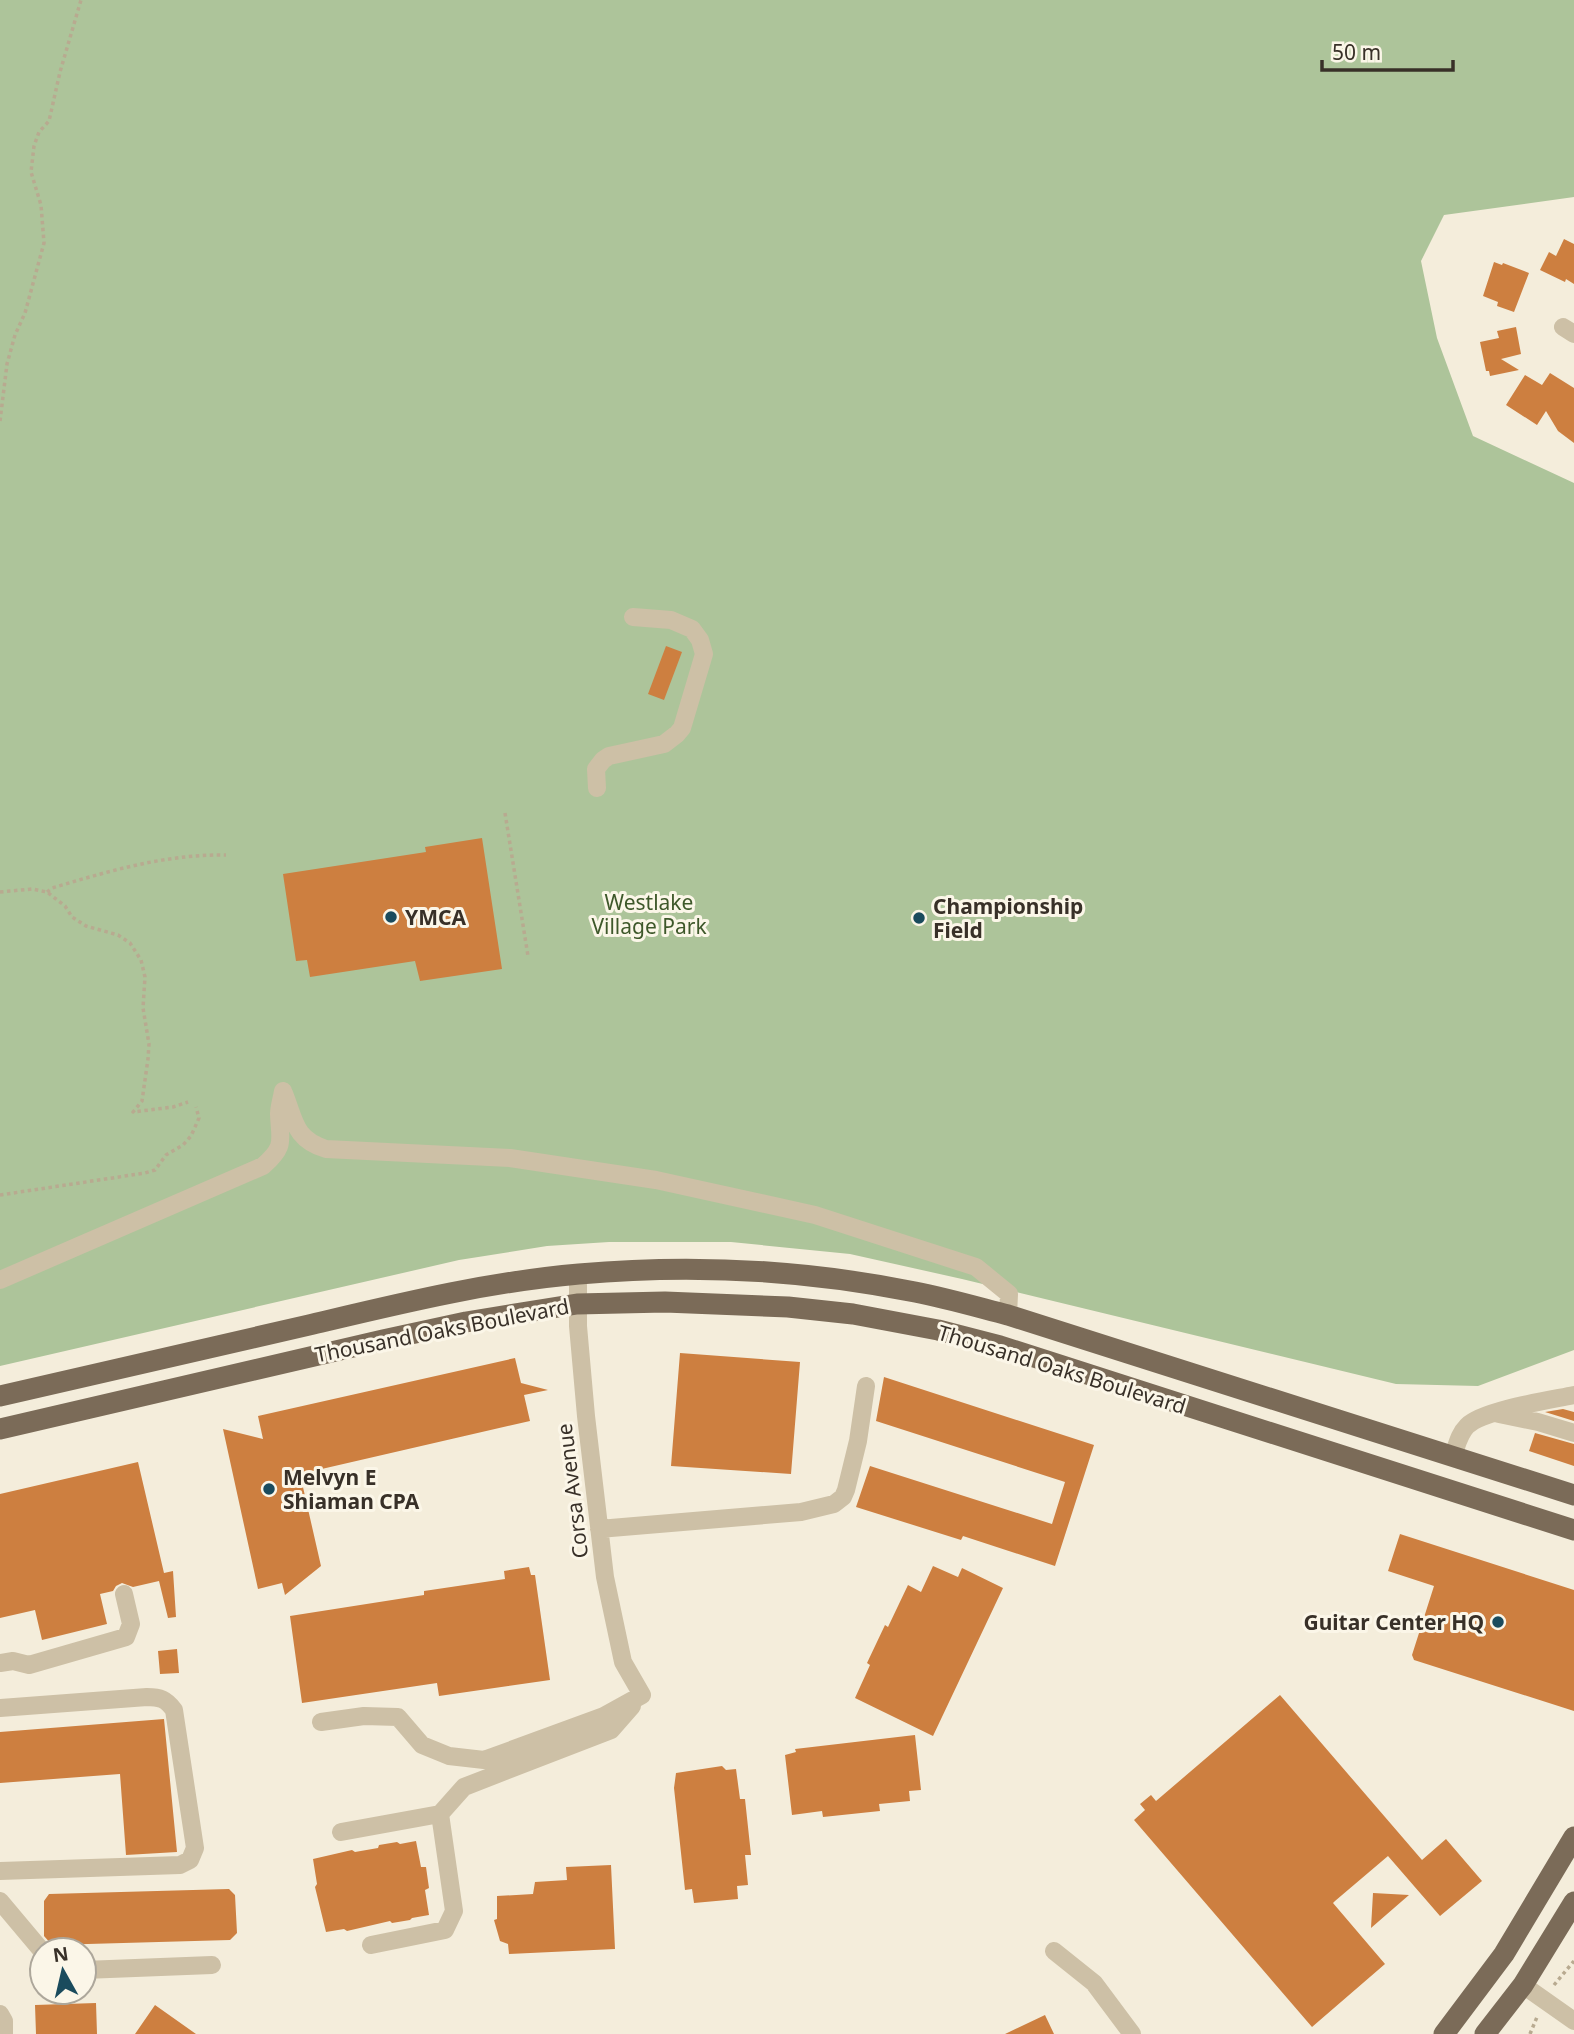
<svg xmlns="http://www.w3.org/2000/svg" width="1574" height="2034" viewBox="0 0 1574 2034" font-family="'Noto Sans',sans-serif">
	<rect width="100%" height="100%" fill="#f4eddb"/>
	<path fill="#adc49a" d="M0,0H1574V197L1444,215L1421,261L1437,338L1473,436L1574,483V1350L1478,1386L1396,1384L962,1279L850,1254L731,1242H609L547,1246L459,1260L0,1366Z"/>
	<path fill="#cd7f40" d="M1564,239L1574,244V284L1566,279L1565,282L1540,270L1549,252L1556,256Z
		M1494,262L1502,265L1503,263L1529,273L1514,312L1497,306L1498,302L1483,296Z
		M1516,327L1521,354L1501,359L1519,370L1490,376L1489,371H1486L1480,342L1499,338L1497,331Z
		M1550,373L1574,388V443L1558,431L1546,411L1537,425L1506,405L1525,375L1542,385Z
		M666,646L682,652L664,700L648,694Z
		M482,838L502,969L420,981L415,961L310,977L307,960L296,961L283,874L426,852L425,847Z
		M680,1353L800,1362L791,1474L671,1466Z
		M515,1358L521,1383L548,1390L524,1395L530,1421L300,1474L321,1566L285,1595L282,1583L258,1589L223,1429L263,1439L258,1416Z
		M884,1377L1094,1445L1055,1566L963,1536L961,1540L856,1507L870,1466L1052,1524L1065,1482L876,1421Z
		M1563,1409L1574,1412V1421L1545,1412Z
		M1535,1433L1574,1444V1466L1529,1451Z
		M138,1462L164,1573L173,1571L176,1617L168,1618L159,1581L133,1587L122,1583L116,1586L113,1591L100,1594L107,1624L42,1640L35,1610L0,1618V1494Z
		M1400,1534L1574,1590V1711L1414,1660L1412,1655L1434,1586L1388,1571Z
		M933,1566L958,1577L962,1568L1003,1588L933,1736L855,1698L870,1665L867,1663L885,1625L888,1627L908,1585L921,1592Z
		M529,1567L531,1575H535L550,1680L439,1696L437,1683L302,1703L290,1616L424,1595V1591L505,1579L504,1571Z
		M177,1649L179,1673L160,1674L158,1651Z
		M1280,1695L1422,1860L1446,1839L1482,1881L1440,1916L1388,1856L1335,1901L1333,1903L1385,1964L1312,2027L1134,1820L1145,1810L1140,1804L1151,1795L1156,1801Z
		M164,1719L177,1852L126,1855L120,1774L0,1783V1732Z
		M915,1735L921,1790L909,1791L910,1801L879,1804L880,1811L823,1817L822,1811L792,1815L785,1755L796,1752L795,1749Z
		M722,1766L726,1770L736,1769L740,1799H745L751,1855H745L748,1885L737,1886L738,1899L694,1903L692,1889L685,1890L674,1788L676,1773Z
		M416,1841L421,1867H426L429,1888L425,1890L429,1915L412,1918L410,1920L392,1923L390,1921L347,1931L344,1929L326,1932L315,1887L317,1884L313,1859L352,1850L355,1852L378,1848L379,1845L397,1842L400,1844Z
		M611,1865L615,1949L509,1954L508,1944L500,1941L494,1920L497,1919V1896L533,1894L535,1882L567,1880L566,1867Z
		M229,1889L235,1895L237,1933L230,1940L52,1945L44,1936V1901L49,1894Z
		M1373,1893L1409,1895L1371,1928Z
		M96,2003L97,2034H36L35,2005Z
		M155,2005L196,2034H135Z
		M1045,2015L1054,2034H1005Z"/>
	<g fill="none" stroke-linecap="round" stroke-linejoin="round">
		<path stroke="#b8aa90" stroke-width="3.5" stroke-dasharray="3.5 3.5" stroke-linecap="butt" d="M0,421L7,364L15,335L25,313L44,243L41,205L31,172L34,146L39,132L49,121L60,72L81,0
			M505,813L528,956
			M0,892L32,889L47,892L65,906L72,917L86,926L118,935L130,943L141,960L145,977L143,1008L149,1044L148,1059L142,1101L133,1112L173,1107L188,1102
			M47,892L52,888C109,871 166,854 226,855
			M0,1195L145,1173L155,1170L166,1155L183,1145L191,1136L199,1118L196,1107
			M1554,1985L1574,1961
			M1530,2034L1537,2017"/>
		<path stroke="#cdc0a6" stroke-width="18" d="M1563,327L1574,334
			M597,788L596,769L603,760L609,756L664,744L677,734L682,728L704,654L700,640L692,629L671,620L633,617
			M283,1091C295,1119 293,1139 326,1149L510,1158L656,1180L815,1215L976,1267L1009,1294L1008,1315
			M578,1274V1326L586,1416L605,1577L623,1662L642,1695
			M0,1280L263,1166C286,1146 280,1141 279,1114C279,1107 282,1098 283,1091
			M1499,1414L1538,1422L1574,1433
			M1453,1456C1457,1445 1459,1434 1467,1426C1483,1410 1550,1400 1574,1395
			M599,1529L801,1512L834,1504L843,1497L846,1490L858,1441L866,1386
			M0,1663L13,1661L29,1665L126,1637L131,1624L124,1594
			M0,1708L147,1697C160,1697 166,1699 174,1710L195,1848L190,1860L180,1865L0,1871
			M321,1722L364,1716L398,1717L422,1745L449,1756L484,1760L604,1716L642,1695
			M341,1832L440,1814L464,1787L611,1730L632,1706
			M0,1901L42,1951
			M371,1945L445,1930L454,1911L440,1814
			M1054,1951L1094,1983L1132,2034
			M84,1970L212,1965
			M1523,1985L1574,2021
			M0,2014L4,2021V2034"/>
		<path stroke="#7b6b58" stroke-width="21" d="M0,1396C103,1372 206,1348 309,1325C398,1304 487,1282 579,1274C690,1264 806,1270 915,1292C946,1298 977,1307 1008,1315L1574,1495
			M0,1429L383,1340L466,1322L577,1304L665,1302L788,1307L853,1314L938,1330L1000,1346L1574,1530
			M1444,2034L1504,1954L1574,1837
			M1485,2034L1523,1985L1574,1902"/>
	</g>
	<g fill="#1a4b5d" stroke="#fbf6e8" stroke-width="2.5">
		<circle cx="391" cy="917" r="7"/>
		<circle cx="919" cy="918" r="7"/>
		<circle cx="269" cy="1489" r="7"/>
		<circle cx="1498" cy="1622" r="7"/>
	</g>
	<g text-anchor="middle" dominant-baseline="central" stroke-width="6" stroke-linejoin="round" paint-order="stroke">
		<g font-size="21" fill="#3e582a" stroke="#fbf6e8">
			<text x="649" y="902">Westlake<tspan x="649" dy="24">Village Park</tspan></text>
		</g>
		<g font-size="21" font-weight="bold" fill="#383028" stroke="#fbf6e8" text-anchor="start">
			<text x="933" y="906">Championship<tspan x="933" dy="24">Field</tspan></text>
			<text x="405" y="917">YMCA</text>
			<text x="283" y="1477">Melvyn E<tspan x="283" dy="24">Shiaman CPA</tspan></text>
			<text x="1484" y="1622" text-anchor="end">Guitar Center HQ</text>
		</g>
		<g font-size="21" fill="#383028" stroke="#fbf6e8">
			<text transform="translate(442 1330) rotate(-11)">Thousand Oaks Boulevard</text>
			<text transform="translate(1062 1369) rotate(17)">Thousand Oaks Boulevard</text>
			<text transform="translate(572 1491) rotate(-97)">Corsa Avenue</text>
		</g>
	</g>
	<g transform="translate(63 1971) rotate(352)"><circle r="33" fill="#fbf6e8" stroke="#ada79b" stroke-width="2"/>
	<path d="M0-5L12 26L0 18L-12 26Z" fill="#1a4b5d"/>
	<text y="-10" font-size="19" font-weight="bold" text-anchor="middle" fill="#383028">N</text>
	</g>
	<path d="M1322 60v10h131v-10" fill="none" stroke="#383028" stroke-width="3.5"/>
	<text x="1332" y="60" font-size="21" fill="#383028" stroke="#fbf6e8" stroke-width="5" paint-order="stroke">50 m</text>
</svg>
